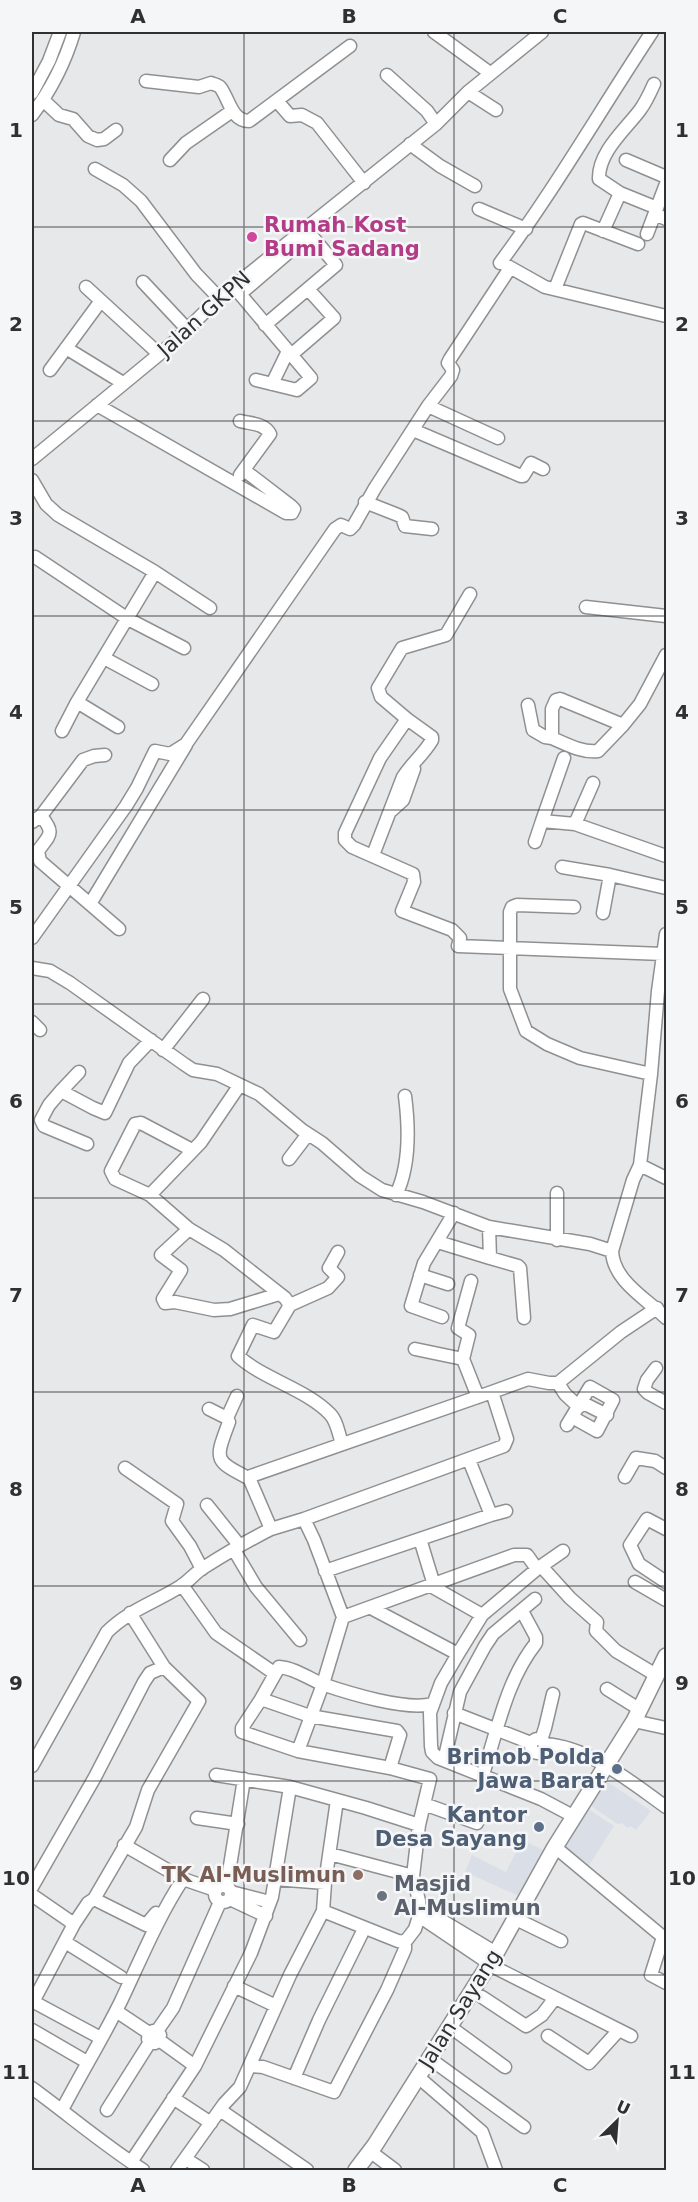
<svg xmlns="http://www.w3.org/2000/svg" width="698" height="2202" viewBox="0 0 698 2202" font-family="'DejaVu Sans',sans-serif">
	<rect width="100%" height="100%" fill="#e7e8ea"/>
	<path fill="#dadee7" d="M606,1781L651,1811L636,1830L630,1826L628,1828L621,1823L618,1824L591,1806Z
		M588,1809L614,1826L588,1867L560,1850Z
		M522,1840L545,1851L519,1896L465,1872L472,1855L506,1872Z"/>
	<g fill="none" stroke-linecap="round" stroke-linejoin="round">
		<defs>
			<path id="minor" d="M434,32L490,73
				M387,75L427,111L436,124
				M146,81L199,87L211,83C213,84 218,85 220,87C229,98 231,121 249,121L350,46
				M654,84C650,93 646,102 640,110C626,129 598,152 599,179L620,193L657,208
				M468,92L496,110
				M32,93L49,61L60,32
				M43,100L59,115L73,119L88,136L97,140L104,139L116,130
				M277,101L290,116L302,115L317,123L364,183
				M32,115C51,90 65,62 74,32
				M410,144L440,166L475,186
				M170,160L186,143L232,111
				M626,160L666,177
				M95,169L123,185L141,201L196,274L219,298
				M479,209L526,229
				M655,214L666,219
				M603,231L620,193
				M647,234L666,184
				M500,263C555,189 601,109 652,32
				M504,264L545,287L666,316
				M143,282L188,330
				M86,287L159,354
				M555,289L581,224L583,223L638,244
				M265,325L336,265L306,229
				M66,348L123,383
				M291,355L334,318L308,289
				M50,370L100,302
				M256,380L297,390L311,378L240,294L310,234
				M272,384L288,351
				M97,405L286,513H292L294,509L291,506L244,470
				M428,406L498,438
				M240,421C251,424 264,423 270,434L240,475
				M413,430L521,476H523L531,463L543,469
				M32,459L174,342L219,298L436,124L468,92L542,32
				M32,480L46,504L58,515L155,572L210,608
				M365,502L398,515L402,517L405,526L432,529
				M35,557L128,619L184,648
				M470,594L446,635L402,648L378,688L381,697L407,719L380,758L345,833V840L352,847L413,874L414,882L402,911L452,930L460,938L458,946L663,954
				M586,607L666,616
				M104,658L152,684
				M560,699L623,725L598,751C582,753 566,744 552,738V709L556,700Z
				M528,705L533,730L545,737L552,738
				M623,725L640,704L666,655
				M118,727L77,702L155,572
				M62,731L77,702
				M564,758L542,821L575,824L666,856
				M392,810L403,800L414,769
				M41,816C56,834 49,835 38,851L40,861L119,929
				M32,822L41,816L83,760L94,756L105,755
				M575,824L593,783
				M535,842L542,821
				M373,855L403,777C412,763 424,754 432,740V737L407,719
				M562,867L610,875
				M90,904L186,745
				M574,907L517,905L512,907L510,912V989L526,1031L547,1044L580,1058L651,1074
				M603,913L610,875L666,888
				M666,934L658,991L651,1074L640,1165L633,1180L612,1251C613,1281 647,1299 666,1318
				M32,938L126,806L137,788L155,751L170,754L186,744L335,529L341,525L350,529L354,525L375,488L428,406L451,376L453,370L448,363L450,359L510,268
				M32,968L50,971L70,983L184,1064L193,1070L217,1074L259,1094L302,1130L322,1143L360,1176L382,1190L423,1202L489,1227L590,1244L612,1251
				M32,1022L40,1030
				M163,1050L203,999
				M61,1091L79,1072
				M87,1144L44,1126L41,1120L49,1105L61,1091L93,1108L105,1113L129,1063L151,1040
				M192,1150L141,1123L135,1124L111,1171L115,1179L150,1195L189,1229L224,1250L285,1298L290,1305
				M289,1159L308,1134
				M640,1165L666,1178
				M557,1193V1240
				M150,1195L201,1142L239,1086
				M396,1195C410,1166 409,1127 405,1096
				M489,1227L490,1258L518,1266L520,1268L524,1318
				M189,1229L161,1255L181,1270L163,1299L165,1303L175,1302L214,1310L230,1309L279,1294
				M438,1242L490,1258
				M338,1252L329,1268L338,1277L328,1288L290,1305L274,1332L253,1325L238,1356C263,1379 306,1389 330,1414C337,1421 339,1435 342,1444
				M420,1275L448,1284
				M471,1281L458,1328L469,1335L463,1359L478,1397
				M442,1317L411,1306L424,1263L454,1213
				M415,1349L463,1359
				M656,1368L647,1380L644,1389L648,1393L666,1403
				M558,1383L565,1394L579,1407
				M492,1392L528,1379L549,1383H558L621,1332L657,1308
				M581,1402L607,1415
				M209,1409L227,1418L237,1396
				M227,1418L229,1422C215,1460 213,1460 250,1479
				M567,1425L590,1387L613,1400L597,1431L572,1417
				M125,1468L177,1504L172,1521L190,1546L202,1569
				M625,1477L636,1458L655,1461L666,1468
				M207,1505L239,1545
				M491,1515L506,1511
				M304,1519L271,1529L250,1480L251,1476L492,1392L507,1439L504,1446L304,1519L314,1540L343,1617
				M666,1529L647,1519L630,1545L639,1564L666,1582
				M420,1539L434,1585
				M234,1550L256,1587L300,1640
				M563,1551L537,1569L482,1615L458,1654L441,1683L430,1713L431,1746L432,1752L438,1758L541,1799L573,1816
				M541,1566L570,1598L597,1622L596,1631L616,1651L656,1675
				M325,1571L491,1515L469,1460
				M635,1582L666,1600
				M182,1585L216,1633L274,1673
				M431,1586L482,1615
				M371,1608L458,1654
				M607,1689L639,1709
				M261,1699L310,1716L397,1731L400,1735L390,1768
				M454,1713L531,1743
				M634,1721L666,1728
				M531 1746a7 7 0 1 1 14 0a7 7 0 1 1-14 0Z
				M541,1740L545,1728L553,1694
				M545,1744C589,1747 631,1782 666,1807
				M298,1751L323,1684L343,1617L514,1555H527L537,1569
				M446,1752L460,1692L485,1646L493,1634L535,1599
				M32,1766L107,1632C129,1610 156,1602 181,1586C189,1581 195,1573 203,1568C225,1554 247,1541 271,1529
				M483,1774C498,1729 506,1681 536,1643V1637L522,1611
				M216,1775L290,1787L366,1808L419,1825
				M424,1804L477,1823
				M197,1818L238,1824
				M124,1845L183,1879
				M555,1847L663,1937L651,1975L666,1983
				M330,1854L413,1876
				M275,1879L325,1883
				M224,1885L229,1872L244,1779
				M215 1894a8 8 0 1 1 16 0a8 8 0 1 1-16 0Z
				M32,1887L95,1777L144,1682L150,1673L164,1667
				M231,1892L270,1902
				M32,1895L74,1924L33,2002
				M94,1899L146,1925L156,1913
				M230,1899L266,1916
				M323,1911L398,1941L405,1942L415,1929L419,1916V1901L413,1876L419,1825L430,1779L390,1768L298,1751L242,1732V1728L261,1699L279,1667C294,1668 308,1678 322,1684C348,1693 407,1711 432,1704
				M431,1914L496,1953
				M419,1916L496,1968L631,2036
				M516,1919L561,1941
				M74,1924L88,1903L94,1899L136,1827L148,1790L199,1701L164,1667L130,1613
				M65,1942L121,1977
				M234,1986L276,2006
				M482,1997L526,2026L542,2015L555,1998
				M32,2001L97,2036
				M116,2011L149,2033
				M449,2026L505,2067
				M32,2030L87,2062
				M157,2031L173,2008L220,1902
				M548,2036L589,2063L619,2030
				M159,2040L195,2066
				M429,2058L524,2127
				M251,2066L263,2067L334,2092L387,1990L405,1949V1942
				M417,2076L482,2132L496,2170
				M294,2078L319,2020L364,1929
				M32,2088C69,2115 104,2145 143,2170
				M173,2098L211,2123
				M62,2110C81,2073 103,2038 121,2001C141,1959 158,1917 183,1879L215,1890
				M107,2110L150,2042L148,2039L149,2033L153,2031H157L160,2035L159,2040L155,2043L150,2042
				M220,2110L307,2170
				M371,2152L395,2170
				M186,2159L203,2170
				M131,2162L195,2066L251,1953L272,1897L290,1787
				M177,2170L224,2104L240,2087L290,1975L323,1911L325,1883L337,1800"/>
			<path id="major" d="M356,2170L375,2145L496,1953L555,1847L634,1721L666,1656"/>
		</defs>
		<use href="#minor" stroke="#8f9092" stroke-width="15"/>
		<use href="#major" stroke="#8f9092" stroke-width="18"/>
		<use href="#minor" stroke="#fff" stroke-width="12"/>
		<use href="#major" stroke="#fff" stroke-width="15"/>
	</g>
	<path fill="none" stroke="#303031" stroke-width="1.5" stroke-opacity="0.55" d="M244,32V2170M454,32V2170M32,227H666M32,421H666M32,616H666M32,810H666M32,1004H666M32,1198H666M32,1392H666M32,1586H666M32,1781H666M32,1975H666"/>
	<circle fill="#d1479c" stroke="#f5f6f8" stroke-width="2" cx="252" cy="237" r="6"/>
	<g fill="#5c6f8a" stroke="#f5f6f8" stroke-width="2">
		<circle cx="617" cy="1769" r="6"/>
		<circle cx="539" cy="1827" r="6"/>
	</g>
	<circle fill="#8d6e63" stroke="#f5f6f8" stroke-width="2" cx="358" cy="1875" r="6"/>
	<circle fill="#6b7280" stroke="#f5f6f8" stroke-width="2" cx="382" cy="1896" r="6"/>
	<g text-anchor="middle" dominant-baseline="central" stroke-width="5" stroke-linejoin="round" paint-order="stroke">
		<g font-size="21" font-weight="bold" fill="#b23c85" stroke="#f5f6f8" text-anchor="start">
			<text x="264" y="225">Rumah Kost<tspan x="264" dy="24">Bumi Sadang</tspan></text>
		</g>
		<g font-size="21" fill="#303031" stroke="#f5f6f8">
			<text transform="translate(204 314) rotate(-42)">Jalan GKPN</text>
			<text transform="translate(460 2009) rotate(-58)">Jalan Sayang</text>
		</g>
		<g font-size="21" font-weight="bold" fill="#4e5e75" stroke="#f5f6f8" text-anchor="end">
			<text x="605" y="1757">Brimob Polda<tspan x="605" dy="24">Jawa Barat</tspan></text>
			<text x="527" y="1815">Kantor<tspan x="527" dy="24">Desa Sayang</tspan></text>
		</g>
		<g font-size="21" font-weight="bold" fill="#785e54" stroke="#f5f6f8" text-anchor="end">
			<text x="346" y="1875">TK Al-Muslimun</text>
		</g>
		<g font-size="21" font-weight="bold" fill="#5b616d" stroke="#f5f6f8" text-anchor="start">
			<text x="394" y="1884">Masjid<tspan x="394" dy="24">Al-Muslimun</tspan></text>
		</g>
	</g>
	<rect width="698" height="2202" fill="none" stroke="#f5f6f8" stroke-width="66"/>
	<g transform="translate(617 2121) rotate(25)" stroke="#f5f6f8" stroke-width="4.5" paint-order="stroke">
	<path d="M0-4.5L10 22L0 15L-10 22Z" fill="#303031"/>
	<text y="-9" font-size="16" font-weight="bold" text-anchor="middle" fill="#303031">U</text>
	</g>
	<rect x="33" y="33" width="632" height="2136" fill="none" stroke="#303031" stroke-width="2"/>
	<g font-size="20" text-anchor="middle" font-weight="bold" fill="#303031">
		<text x="138" y="23">A</text>
		<text x="349" y="23">B</text>
		<text x="560" y="23">C</text>
		<text x="16" y="137">1</text>
		<text x="682" y="137">1</text>
		<text x="16" y="331">2</text>
		<text x="682" y="331">2</text>
		<text x="16" y="525">3</text>
		<text x="682" y="525">3</text>
		<text x="16" y="719">4</text>
		<text x="682" y="719">4</text>
		<text x="16" y="914">5</text>
		<text x="682" y="914">5</text>
		<text x="16" y="1108">6</text>
		<text x="682" y="1108">6</text>
		<text x="16" y="1302">7</text>
		<text x="682" y="1302">7</text>
		<text x="16" y="1496">8</text>
		<text x="682" y="1496">8</text>
		<text x="16" y="1690">9</text>
		<text x="682" y="1690">9</text>
		<text x="16" y="1885">10</text>
		<text x="682" y="1885">10</text>
		<text x="16" y="2079">11</text>
		<text x="682" y="2079">11</text>
		<text x="138" y="2192">A</text>
		<text x="349" y="2192">B</text>
		<text x="560" y="2192">C</text>
	</g>
</svg>
